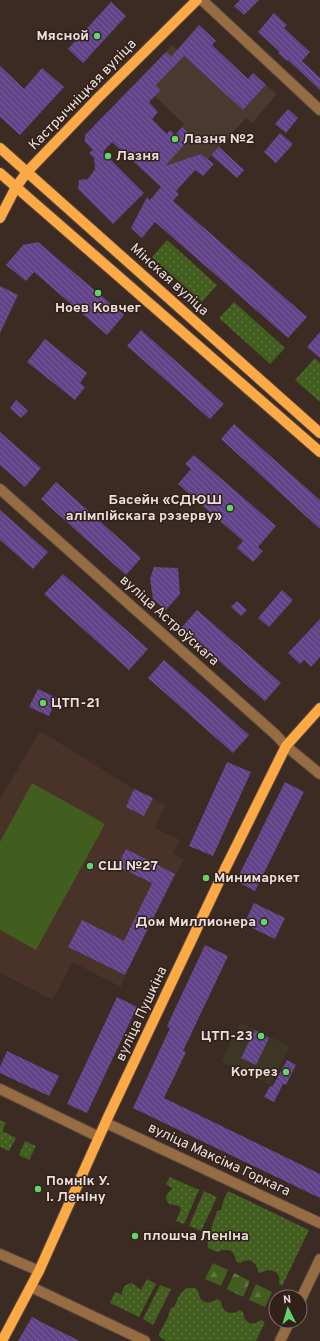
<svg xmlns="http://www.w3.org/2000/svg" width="320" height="1341" viewBox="0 0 320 1341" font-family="Overpass,sans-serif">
	<defs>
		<pattern id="grass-dots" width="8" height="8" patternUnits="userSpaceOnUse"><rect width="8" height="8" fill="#425e1f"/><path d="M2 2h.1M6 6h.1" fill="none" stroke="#5d753f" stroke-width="1.8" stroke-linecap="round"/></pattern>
		<pattern id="forest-firs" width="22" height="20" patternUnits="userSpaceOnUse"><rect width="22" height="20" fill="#425e1f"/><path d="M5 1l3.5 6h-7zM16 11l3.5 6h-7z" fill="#5d753f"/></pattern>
		<pattern id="building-back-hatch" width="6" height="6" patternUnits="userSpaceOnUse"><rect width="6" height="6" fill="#624389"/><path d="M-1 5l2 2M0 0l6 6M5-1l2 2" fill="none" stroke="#795e99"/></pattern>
	</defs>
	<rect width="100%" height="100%" fill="#3b2b23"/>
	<path fill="#4a392f" d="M172,45L243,110L266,85L277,94L252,123L246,118L208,159L201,154L192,157L167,184L152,179L192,136L182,127L184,124L139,81Z"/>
	<path fill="#3d3625" d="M240,1023L290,1046L270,1085L221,1062Z"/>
	<path fill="#493228" d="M40,731L134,789L166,805L155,828L180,840L173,854L184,859L125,975L121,987L72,962L53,1000L0,973V799Z"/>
	<path fill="url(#grass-dots)" d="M167,240L217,285L202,302L152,257Z
		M234,302L285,348L270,364L219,318Z
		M315,358L320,363V402L295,380Z
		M0,1120L6,1123L2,1131L16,1138L9,1151L0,1147Z
		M25,1141L36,1146L29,1160L19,1155Z
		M170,1177L199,1190L184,1224L176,1221L181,1209L179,1206L169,1204C163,1196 168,1194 172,1188L166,1184Z
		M204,1191L217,1197L201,1231L189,1226Z
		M228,1191L309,1230L282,1286L279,1284C282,1271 270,1267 261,1273L258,1272C257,1261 249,1257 240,1263L236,1261C235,1250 226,1247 217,1252L208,1248L207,1233L210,1232L217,1211L221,1210L224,1199Z
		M147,1279L156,1284L139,1317L110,1303L115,1292L122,1295C122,1288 125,1284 132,1283L141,1290Z
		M160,1285L171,1289L153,1325L143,1319Z
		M187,1288H195L198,1291C199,1302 208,1306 217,1299L221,1301C222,1313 231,1316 240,1310L243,1312C244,1323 252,1327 261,1320L265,1322L256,1341H166L159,1336V1334L167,1319L171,1308L174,1307C178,1299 179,1293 187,1288Z"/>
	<path fill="url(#forest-firs)" d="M213,1263L228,1270L221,1286L205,1279Z
		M234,1273L250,1281L243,1297L227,1289Z
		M256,1284L272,1292L265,1307L249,1300Z"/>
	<path fill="#425e1f" d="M32,783L105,824L36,950L0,930V842Z"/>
	<path fill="url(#building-back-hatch)" d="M240,0H259L244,15L234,6Z
		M111,2L126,16L83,63L68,49Z
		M274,13L287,25L284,28L310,52L302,61L320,78V90L288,60L287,61L278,53L280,52L258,32Z
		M199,25L216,41L212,45L248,79L253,73L266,85L243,110L184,56L156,85L161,90L149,102L158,112L152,119L167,134L170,130L175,135L182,127L192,136L165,166L201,154L214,164L203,176L195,170L176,191L179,194L173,201L307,317L288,338L155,222L142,238L131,228L147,197L150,200L161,187L112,142L103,152L144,193L113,224L78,189L79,180L88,179L95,169L94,158L89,153L93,150L85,142V135L166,52L171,57Z
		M0,66L24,89L42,68L64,87L20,135L0,117Z
		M288,109L298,118L286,133L275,124Z
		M280,133L293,144L276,163L264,152Z
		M219,147L244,170L237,178L211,155Z
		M38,242L124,315L107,335L34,272L26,281L6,265L23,245Z
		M0,286L18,295L0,333Z
		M141,330L224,404L210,419L127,346Z
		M320,332V358L307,347Z
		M45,339L87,373L80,383L85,387L75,400L27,362Z
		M16,400L28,411L21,418L10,408Z
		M234,424L320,500V529L221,439Z
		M0,432L41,468L25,487L0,465Z
		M194,455L276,526L258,547L263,551L253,562L237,548L243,541L178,484L191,469L185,464Z
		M56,482L141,558L126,575L41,499Z
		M0,510L48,552L33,569L0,540Z
		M154,567L178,568L180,594L166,610L153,599L150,579Z
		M63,574L148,649L129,670L44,594Z
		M282,590L293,600L269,627L258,618Z
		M237,601L247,610L241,616L231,607Z
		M197,610L281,683L265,701L181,628Z
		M320,619V657L311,667L304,660L300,664L288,653Z
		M164,660L249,735L233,753L148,678Z
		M38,689L57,698L49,716L29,707Z
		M227,762L251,772L213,856L189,846Z
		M285,782L304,792L255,891L236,881Z
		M134,789L153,798L144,816L126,807Z
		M126,849L175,874L125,975L68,947L82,920L124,941L152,883L117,866Z
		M254,903L285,918L275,939L244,924Z
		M205,945L228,956L183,1051L186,1052L164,1098L320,1174V1198L133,1108L170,1028L167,1026Z
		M117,997L137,1007L87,1113L67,1104Z
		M255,1030L269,1038L256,1065L241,1058Z
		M7,1051L59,1076L49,1096L0,1073V1067Z
		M287,1060L296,1065L286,1085L283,1084L274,1102L264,1097L270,1086L272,1087Z
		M32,1317L47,1325L80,1341H18Z"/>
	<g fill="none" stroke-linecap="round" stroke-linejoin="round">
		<defs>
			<path id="minor" d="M202,0L320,110
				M0,489L276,735L286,746L320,774
				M0,1089L99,1137
				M106,1123L320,1223
				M0,1254L39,1271
				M31,1287L145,1341
				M300,1301L320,1259
				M280,1341L290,1321"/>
			<path id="major" d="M0,148L320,433
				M0,173L320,452
				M0,218L16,187L27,172L98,98L197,0
				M2,1341L39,1271L108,1117L225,869L286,746L320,708"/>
		</defs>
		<use href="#minor" stroke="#574840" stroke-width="12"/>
		<use href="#major" stroke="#574840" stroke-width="12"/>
		<use href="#minor" stroke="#966d42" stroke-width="10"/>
		<use href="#major" stroke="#fda945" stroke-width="10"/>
	</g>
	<g fill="#60d56b" stroke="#31211a" stroke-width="1.5">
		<circle cx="97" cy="36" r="4"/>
		<circle cx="175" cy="139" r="4"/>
		<circle cx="108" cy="156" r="4"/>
		<circle cx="98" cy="293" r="4"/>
		<circle cx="230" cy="508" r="4"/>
		<circle cx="43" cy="703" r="4"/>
		<circle cx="90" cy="866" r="4"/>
		<circle cx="206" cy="878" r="4"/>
		<circle cx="264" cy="922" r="4"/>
		<circle cx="261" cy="1036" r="4"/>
		<circle cx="286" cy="1072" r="4"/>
		<circle cx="38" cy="1189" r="4"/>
		<circle cx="135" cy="1236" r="4"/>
	</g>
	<g text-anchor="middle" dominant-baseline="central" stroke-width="3" stroke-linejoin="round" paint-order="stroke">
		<g font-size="14" font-weight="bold" fill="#eadfda" stroke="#31211a" text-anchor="start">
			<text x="89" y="36" text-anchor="end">Мясной</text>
			<text x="183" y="139">Лазня №2</text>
			<text x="116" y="156">Лазня</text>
			<text x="98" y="308" text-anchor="middle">Ноев Ковчег</text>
			<text x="222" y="500" text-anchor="end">Басейн «СДЮШ<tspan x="222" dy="16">алімпійскага рэзерву»</tspan></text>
			<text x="51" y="703">ЦТП-21</text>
			<text x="98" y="866">СШ №27</text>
			<text x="214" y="878">Минимаркет</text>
			<text x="256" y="922" text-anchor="end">Дом Миллионера</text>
			<text x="253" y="1036" text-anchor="end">ЦТП-23</text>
			<text x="278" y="1072" text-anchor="end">Котрез</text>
			<text x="46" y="1181">Помнік У.<tspan x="46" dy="16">І. Леніну</tspan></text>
			<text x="143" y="1236">плошча Леніна</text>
		</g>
		<g font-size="14" fill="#eadfda" stroke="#31211a">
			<text transform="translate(83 95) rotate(-46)">Кастрычніцкая вуліца</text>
			<text transform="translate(169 280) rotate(42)">Мінская вуліца</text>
			<text transform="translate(169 621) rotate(42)">вуліца Астроўскага</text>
			<text transform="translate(142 1014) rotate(-65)">вуліца Пушкіна</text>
			<text transform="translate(219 1160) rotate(25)">вуліца Максіма Горкага</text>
		</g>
	</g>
	<g transform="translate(288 1309) rotate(355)"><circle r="19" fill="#31211a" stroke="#7b6d67"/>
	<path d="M0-3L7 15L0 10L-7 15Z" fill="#60d56b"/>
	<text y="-6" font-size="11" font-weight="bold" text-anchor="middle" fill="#eadfda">N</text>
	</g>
</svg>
